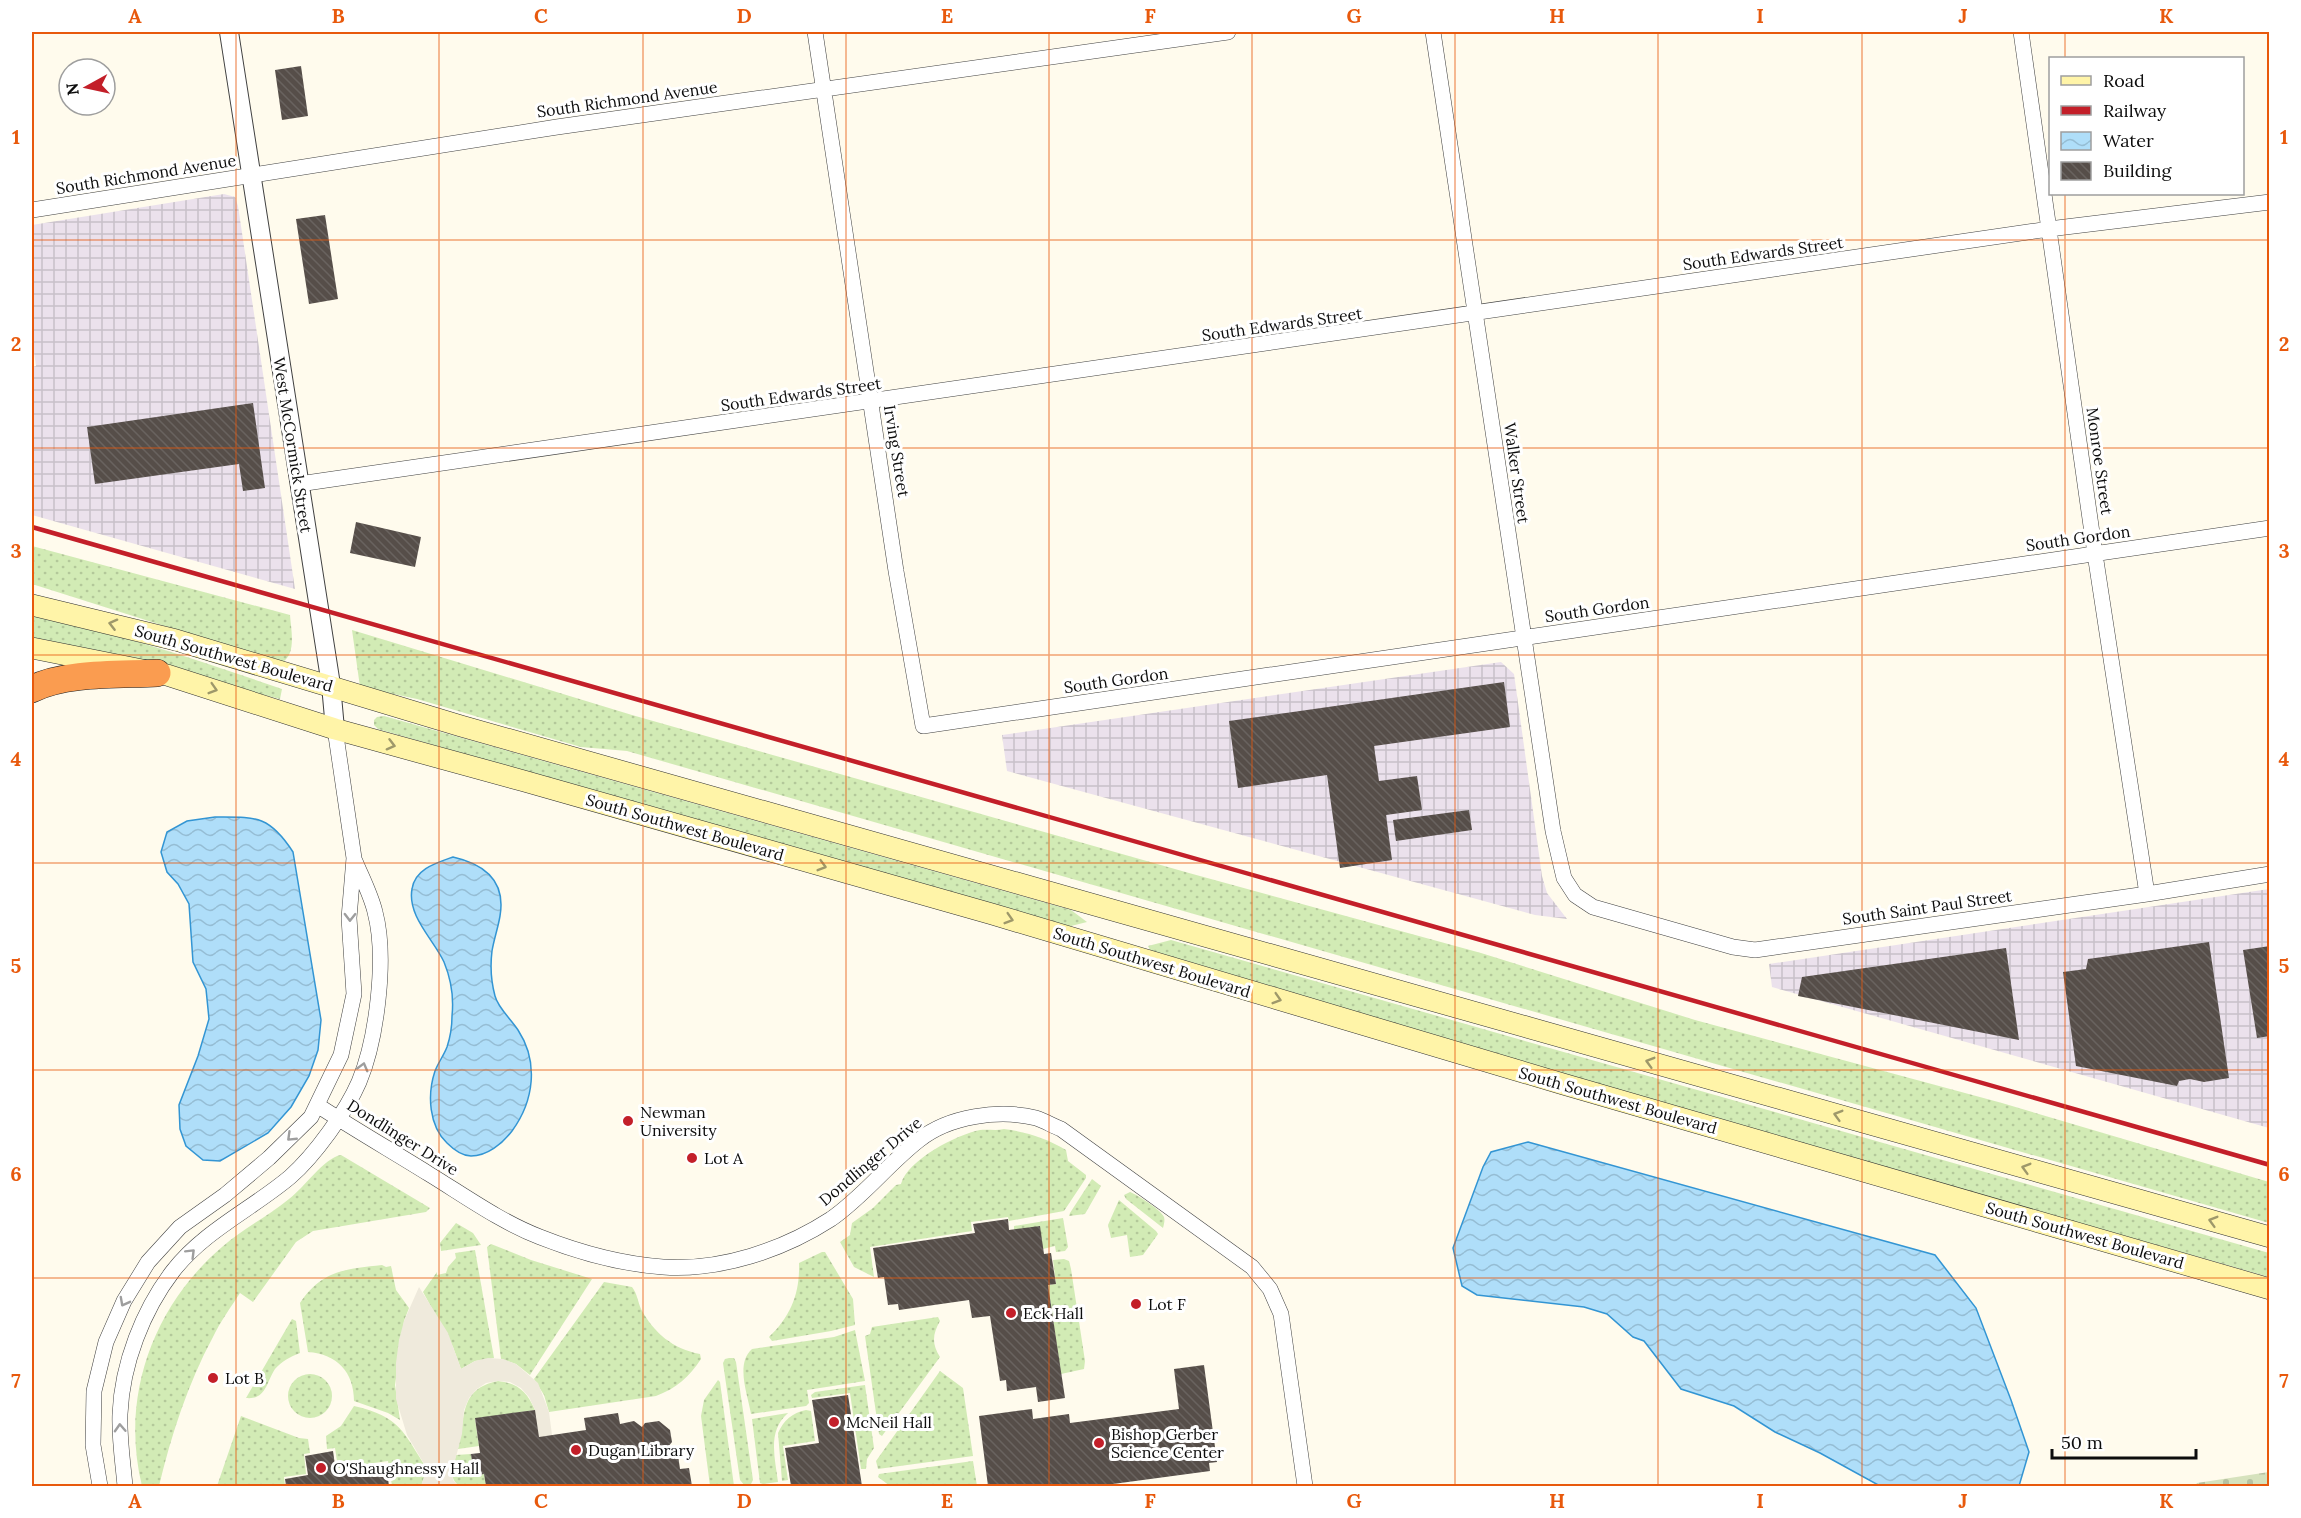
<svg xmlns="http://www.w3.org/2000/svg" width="2301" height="1518" viewBox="0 0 2301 1518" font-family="Lora,serif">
	<defs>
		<pattern id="industrial-grid" width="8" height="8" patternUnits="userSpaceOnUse" patternTransform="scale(1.5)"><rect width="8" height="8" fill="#ebe1ec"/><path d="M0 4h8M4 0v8" fill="none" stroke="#c8c0c9"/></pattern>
		<pattern id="grass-dots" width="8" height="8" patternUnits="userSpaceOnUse" patternTransform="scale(1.5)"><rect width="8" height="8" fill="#d2ebb5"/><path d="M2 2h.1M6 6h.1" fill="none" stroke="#b3c89a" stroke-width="1.8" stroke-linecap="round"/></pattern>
		<pattern id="cemetery-stones" width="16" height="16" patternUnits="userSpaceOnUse" patternTransform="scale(1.5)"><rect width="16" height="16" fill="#d6e2bd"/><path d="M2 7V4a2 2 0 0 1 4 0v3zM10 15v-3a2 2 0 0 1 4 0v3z" fill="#b6c1a1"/></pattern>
		<pattern id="water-waves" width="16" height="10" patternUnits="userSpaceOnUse" patternTransform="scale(1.5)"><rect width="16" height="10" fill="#afdef9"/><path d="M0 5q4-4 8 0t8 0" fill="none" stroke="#95bdd4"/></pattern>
		<pattern id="building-back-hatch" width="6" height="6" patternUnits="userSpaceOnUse" patternTransform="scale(1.5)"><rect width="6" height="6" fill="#564e49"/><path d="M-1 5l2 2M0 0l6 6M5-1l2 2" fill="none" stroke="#69635f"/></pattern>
	</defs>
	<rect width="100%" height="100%" fill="#fffbed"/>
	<path fill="url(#industrial-grid)" d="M224,194L235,197L238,206L295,589L32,515V367L36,366L32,339V225Z
		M1501,662L1514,674L1542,876L1547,893L1567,919L1535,915L1007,771L1002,735Z
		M2269,889V1128L1772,987L1769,964Z"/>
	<path fill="url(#grass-dots)" d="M32,546L290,615C291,630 297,655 281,663L32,584Z
		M32,616C117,632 200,661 282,689L280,699L32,637Z
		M352,630L632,715L1189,873L1481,953L1695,1020L2002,1103L2269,1182V1223L627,751L581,747L417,699L360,687Z
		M384,716L1071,910L1087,922L1067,927L378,729L374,725V720L377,717Z
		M1171,940L2269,1253V1277L1679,1109L1165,958L1150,950L1148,946Z
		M1004,1129C1027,1132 1046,1138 1066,1150L1068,1161L1086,1175V1178L1064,1211L1009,1221L1008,1217L971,1222L972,1231L870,1247L874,1277L854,1267L840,1242L850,1235L852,1223L873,1208L896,1185L901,1184C907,1160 958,1134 980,1130C988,1129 996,1131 1004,1129Z
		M341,1155L430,1208L426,1212L313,1231L296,1242L253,1302L240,1293C231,1307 220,1322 213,1337C188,1383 171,1436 159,1486H142C120,1397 153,1306 222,1247C243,1229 268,1216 289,1199C304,1188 324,1158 341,1155Z
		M1092,1179L1101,1186L1085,1214L1069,1216L1070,1213Z
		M1130,1192C1138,1195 1161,1210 1164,1217C1165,1221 1164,1224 1163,1228L1126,1199L1124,1195Z
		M1119,1200L1156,1231L1158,1234L1143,1255L1130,1257L1127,1235L1111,1238L1108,1225Z
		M1063,1218L1068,1247L1065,1251L1056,1252L1055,1246L1043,1249L1014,1230V1226Z
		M456,1223L473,1233L481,1245L441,1251L440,1243Z
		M491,1244L531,1260L592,1279L530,1375L516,1364L501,1359L487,1247Z
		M475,1250L494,1358L475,1361L461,1369L453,1347L423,1292L437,1272V1275L446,1273L448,1267L456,1258L455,1253Z
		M822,1252H825L853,1299L855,1325L831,1331L772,1341L769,1337C791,1316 800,1293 799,1263Z
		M1064,1259L1069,1261L1071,1269L1085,1361L1084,1369L1061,1374L1048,1285L1056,1284L1053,1260Z
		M382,1265L386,1267L391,1266L396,1290L409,1308L404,1321L395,1385L400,1420L388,1413L354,1401C354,1372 337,1354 308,1352L300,1303C322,1270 346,1269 382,1265Z
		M604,1282L632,1287C637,1293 638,1302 641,1309C654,1333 673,1349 700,1354L701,1359C689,1377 677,1388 656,1396L549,1412L544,1395L534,1379Z
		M938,1317L940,1321C932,1335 932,1344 940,1357L882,1436L879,1434L865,1336L870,1334L872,1327Z
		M292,1319L296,1321L300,1353C290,1357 282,1361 275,1369C266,1383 266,1400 246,1398Z
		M855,1330L865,1381L807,1390L809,1403L806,1406L751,1414C748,1395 735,1364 752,1349L834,1337Z
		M729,1358H734L736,1362L753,1480L751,1484L745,1486L740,1480L723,1363L725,1359Z
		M940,1371L963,1388L973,1456L878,1469L876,1461Z
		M288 1396a22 22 0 1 1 44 0a22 22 0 1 1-44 0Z
		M718,1380L720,1382L734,1486H710L701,1416L704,1400Z
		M498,1381C518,1383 527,1392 535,1410L475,1419L479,1446L458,1449C466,1418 458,1389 498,1381Z
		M865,1385L874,1448L867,1459L866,1469H861L850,1393L812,1398L811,1395L815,1392Z
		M354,1406C401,1417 403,1432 427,1469L421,1486H392L388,1461L338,1468L335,1448L327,1449L326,1436L341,1426Z
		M806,1410L811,1411L815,1441L783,1446L788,1480L782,1481L778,1433C784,1420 792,1413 806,1410Z
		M788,1413C767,1431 775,1458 778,1482L763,1484L760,1483L752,1419Z
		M241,1416L299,1438L308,1439L310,1453L304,1454L306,1474L284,1477L285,1486H217Z
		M471,1454L474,1476L484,1474L486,1486H459C448,1477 453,1468 456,1455Z
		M973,1461L977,1486H890L878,1477L879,1474Z"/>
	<path fill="url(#cemetery-stones)" d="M2269,1472V1486H2195L2197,1483Z"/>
	<path fill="#efeadc" d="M419,1287L448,1333L461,1369L475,1361L488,1358L503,1359L516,1364L538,1383L549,1412L552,1435L539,1437L535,1410L529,1397L521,1388L510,1382L498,1381L486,1383L477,1389L469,1398L464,1410L462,1434L452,1472L453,1480L459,1486H421L427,1469L407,1435L396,1399V1363L399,1340L404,1321Z"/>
	<path fill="url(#water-waves)" stroke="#3395d3" stroke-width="1.5" d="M215,817C256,817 269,815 293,852L321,1020L318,1050L309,1076L291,1107L268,1133L220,1161L203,1160L186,1146L180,1129L179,1105L198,1056L209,1019L206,989L193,962L189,904L178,884L167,872L161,852L167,832L187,821Z
		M453,857C484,864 506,881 500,916C498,928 494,939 492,951C490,967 491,981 495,996C498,1008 511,1019 518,1030C539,1062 534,1101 512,1131C502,1144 487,1156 471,1156C462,1156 453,1149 447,1143C429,1126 427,1095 435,1071C438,1063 444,1055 447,1047C450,1038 452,1025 452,1016C454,997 451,979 444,962C434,940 407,916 412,889C415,869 436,863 453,857Z
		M1528,1142L1935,1255L1976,1308L2011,1400L2029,1452L2019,1486H1880L1820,1453L1775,1432L1734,1406L1681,1389L1644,1341L1633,1337L1607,1314L1584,1307L1477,1295L1462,1286L1453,1248L1483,1167L1491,1152Z"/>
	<path fill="url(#building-back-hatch)" d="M301,66L308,116L282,120L275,70Z
		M325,215L338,299L309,304L296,219Z
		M253,403L265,488L243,491L239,464L95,484L87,427Z
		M356,522L421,537L415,567L350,553Z
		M1504,682L1510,727L1374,746L1379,781L1417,776L1422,810L1386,815L1392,860L1340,868L1327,775L1238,788L1229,721Z
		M1469,810L1472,830L1396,841L1393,820Z
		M2209,942L2229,1078L2204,1082L2190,1079L2179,1081L2177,1086L2076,1066L2063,972L2086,969L2088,959Z
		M2270,946V1036L2257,1038L2243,950Z
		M2006,948L2019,1040L1798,996L1802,977Z
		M1008,1219L1009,1230L1040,1226L1044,1254L1051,1253L1056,1284L1048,1285L1065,1398L1038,1402L1036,1387L1007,1391L1006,1380L1000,1381L990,1316L972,1318L969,1300L899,1310L898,1304L888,1305L884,1277L878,1278L873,1248L975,1233L973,1224Z
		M1204,1365L1217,1462L1209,1463L1210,1471L1098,1486H988L979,1416L1032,1409L1033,1419L1069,1414L1070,1423L1179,1409L1174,1369Z
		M848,1395L862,1486H791L785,1448L819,1443L812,1400Z
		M535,1410L539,1437L586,1430L584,1418L618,1413L620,1424L634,1421L642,1427L645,1423L659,1421L670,1430L672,1442L668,1447L678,1455L680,1469L689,1468L692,1486H486L484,1474L474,1476L471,1454L480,1453L475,1418Z
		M333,1451L336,1472L386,1464L389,1486H286L285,1479L308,1475L305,1456Z"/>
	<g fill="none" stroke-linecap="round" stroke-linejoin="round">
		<defs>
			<path id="minor" d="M815,32L896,571L923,726L2270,528
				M1433,32L1553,831L1564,878L1575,895L1593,907L1733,947L1755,950L2147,894L2270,874
				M2021,32L2095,554L2147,894
				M32,210L557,127L1228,32
				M299,484L2049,229L2270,202
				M317,1105C354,1129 392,1151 429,1174C465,1196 501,1222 540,1237C578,1252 622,1264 663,1267C721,1271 783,1250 831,1219C864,1196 888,1164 919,1140C949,1116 999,1109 1036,1118C1045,1121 1053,1126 1061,1129L1252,1267L1270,1289L1281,1314L1305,1486
				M100,1486L93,1445L94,1391L106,1342L124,1301L148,1262L180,1227L225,1195L269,1158L311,1117L341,1055L354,994L349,918L354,858L335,729
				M125,1486C123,1463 119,1438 120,1414C122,1364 143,1310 173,1271C204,1231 252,1209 290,1177C315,1155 346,1112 359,1082C377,1039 387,957 375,912C371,895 362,878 355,861"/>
			<path id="tertiary" d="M229,32L331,685L335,729"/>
			<path id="secondary" d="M32,605L176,640L461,726L2270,1237
				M32,648L167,675L335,729L524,781L992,914L1563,1084L2270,1289"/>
			<path id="motorway" d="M32,689C66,672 119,675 157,673"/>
		</defs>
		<use href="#minor" stroke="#404040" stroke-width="16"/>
		<use href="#tertiary" stroke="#404040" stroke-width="20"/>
		<use href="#secondary" stroke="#2f2f2f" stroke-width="22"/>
		<use href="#motorway" stroke="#1e1e1e" stroke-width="28"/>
		<use href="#minor" stroke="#fff" stroke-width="15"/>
		<use href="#tertiary" stroke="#fff" stroke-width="18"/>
		<use href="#secondary" stroke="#fff4a8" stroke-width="21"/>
		<use href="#motorway" stroke="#fa9c50" stroke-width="27"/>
		<path stroke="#c31f29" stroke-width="4.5" d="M32,527L2270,1165"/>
	</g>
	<defs><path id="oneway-chevron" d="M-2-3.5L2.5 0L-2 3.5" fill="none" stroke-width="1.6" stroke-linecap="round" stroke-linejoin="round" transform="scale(1.5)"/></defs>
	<g stroke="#9e986a">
		<use href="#oneway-chevron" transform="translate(113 624) rotate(-166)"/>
		<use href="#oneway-chevron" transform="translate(213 689) rotate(17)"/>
		<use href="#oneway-chevron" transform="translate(391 745) rotate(15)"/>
		<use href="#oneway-chevron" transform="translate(822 866) rotate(16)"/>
		<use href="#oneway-chevron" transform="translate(1009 919) rotate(17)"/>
		<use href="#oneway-chevron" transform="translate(1277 999) rotate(17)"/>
		<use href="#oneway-chevron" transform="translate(1650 1062) rotate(-164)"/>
		<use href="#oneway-chevron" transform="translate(1838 1115) rotate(-164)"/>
		<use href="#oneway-chevron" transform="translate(2026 1168) rotate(-164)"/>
		<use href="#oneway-chevron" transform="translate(2213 1221) rotate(-164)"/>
	</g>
	<g stroke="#9e9e9e">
		<use href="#oneway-chevron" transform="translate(350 917) rotate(91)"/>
		<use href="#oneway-chevron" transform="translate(363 1067) rotate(-75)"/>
		<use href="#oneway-chevron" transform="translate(291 1137) rotate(136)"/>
		<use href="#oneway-chevron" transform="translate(191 1253) rotate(-45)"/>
		<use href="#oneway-chevron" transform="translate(124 1302) rotate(118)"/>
		<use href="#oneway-chevron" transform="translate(120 1428) rotate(-93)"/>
	</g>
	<path fill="none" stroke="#e8590c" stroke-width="1.5" stroke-opacity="0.55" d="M236,32V1486M439,32V1486M643,32V1486M846,32V1486M1049,32V1486M1252,32V1486M1455,32V1486M1658,32V1486M1862,32V1486M2065,32V58M2065,194V1486M32,240H2270M32,448H2270M32,655H2270M32,863H2270M32,1070H2270M32,1278H2270"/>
	<g fill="#c31f29" stroke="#fff" stroke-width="2">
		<circle cx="628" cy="1121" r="6"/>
		<circle cx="692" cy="1158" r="6"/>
		<circle cx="1136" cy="1304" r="6"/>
		<circle cx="1011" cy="1313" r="6"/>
		<circle cx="213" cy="1378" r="6"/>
		<circle cx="834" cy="1422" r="6"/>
		<circle cx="1099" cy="1443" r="6"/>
		<circle cx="576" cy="1450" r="6"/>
		<circle cx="321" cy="1468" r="6"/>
	</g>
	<g text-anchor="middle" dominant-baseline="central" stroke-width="6" stroke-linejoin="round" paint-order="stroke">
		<g font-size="16" fill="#0d0d0d" stroke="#fff">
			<text transform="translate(627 99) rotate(-8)">South Richmond Avenue</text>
			<text transform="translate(146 174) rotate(-9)">South Richmond Avenue</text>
			<text transform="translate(1763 253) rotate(-8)">South Edwards Street</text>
			<text transform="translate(1282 324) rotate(-8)">South Edwards Street</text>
			<text transform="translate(801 394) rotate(-8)">South Edwards Street</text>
			<text transform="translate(293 445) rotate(81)">West McCormick Street</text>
			<text transform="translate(897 451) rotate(81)">Irving Street</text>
			<text transform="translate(2100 461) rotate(82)">Monroe Street</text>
			<text transform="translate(1517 473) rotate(82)">Walker Street</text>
			<text transform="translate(2078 538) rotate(-8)">South Gordon</text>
			<text transform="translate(1597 609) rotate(-8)">South Gordon</text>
			<text transform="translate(234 658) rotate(16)">South Southwest Boulevard</text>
			<text transform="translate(1116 680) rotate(-8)">South Gordon</text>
			<text transform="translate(685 827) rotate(16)">South Southwest Boulevard</text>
			<text transform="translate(1927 907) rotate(-8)">South Saint Paul Street</text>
			<text transform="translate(1152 962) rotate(17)">South Southwest Boulevard</text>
			<text transform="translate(1618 1100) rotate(16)">South Southwest Boulevard</text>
			<text transform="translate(403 1137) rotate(32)">Dondlinger Drive</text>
			<text transform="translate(870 1161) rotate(-40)">Dondlinger Drive</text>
			<text transform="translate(2085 1235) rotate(16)">South Southwest Boulevard</text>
		</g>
		<g font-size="16" fill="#0d0d0d" stroke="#fff" text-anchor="start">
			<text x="640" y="1112">Newman<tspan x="640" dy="18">University</tspan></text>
			<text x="704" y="1158">Lot A</text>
			<text x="1148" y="1304">Lot F</text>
			<text x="1023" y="1313">Eck Hall</text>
			<text x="225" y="1378">Lot B</text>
			<text x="846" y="1422">McNeil Hall</text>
			<text x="1111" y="1434">Bishop Gerber<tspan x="1111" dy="18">Science Center</tspan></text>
			<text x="588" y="1450">Dugan Library</text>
			<text x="333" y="1468">O'Shaughnessy Hall</text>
		</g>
	</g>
	<rect width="2301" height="1518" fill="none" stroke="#ffffff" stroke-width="66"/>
	<rect x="2049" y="57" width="195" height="138" fill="#ffffff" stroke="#9e9e9e" stroke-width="1.5"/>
	<rect x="2061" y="76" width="30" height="9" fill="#fff4a8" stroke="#9e9e9e" stroke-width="1.5"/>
	<text x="2103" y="87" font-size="18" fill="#0d0d0d">Road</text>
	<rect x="2061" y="106" width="30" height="9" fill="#c31f29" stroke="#9e9e9e" stroke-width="1.5"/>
	<text x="2103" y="117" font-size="18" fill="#0d0d0d">Railway</text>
	<rect x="2061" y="132" width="30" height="18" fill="url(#water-waves)" stroke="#9e9e9e" stroke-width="1.5"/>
	<text x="2103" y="147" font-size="18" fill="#0d0d0d">Water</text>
	<rect x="2061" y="162" width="30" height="18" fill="url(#building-back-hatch)" stroke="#9e9e9e" stroke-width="1.5"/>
	<text x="2103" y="177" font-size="18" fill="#0d0d0d">Building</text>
	<g transform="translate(87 87) rotate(262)"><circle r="28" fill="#ffffff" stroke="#9e9e9e" stroke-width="1.5"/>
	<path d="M0-4.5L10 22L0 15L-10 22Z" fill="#c31f29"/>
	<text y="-9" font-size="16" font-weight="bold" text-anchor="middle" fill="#0d0d0d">N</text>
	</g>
	<path d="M2052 1449v9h144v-9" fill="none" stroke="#0d0d0d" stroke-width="3"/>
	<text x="2061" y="1449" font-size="18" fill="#0d0d0d" stroke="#ffffff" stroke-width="4.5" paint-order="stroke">50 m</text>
	<rect x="33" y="33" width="2235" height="1452" fill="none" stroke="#e8590c" stroke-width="2"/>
	<g font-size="20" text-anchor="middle" font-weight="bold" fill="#e8590c">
		<text x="135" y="23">A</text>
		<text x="338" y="23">B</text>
		<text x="541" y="23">C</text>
		<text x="744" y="23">D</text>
		<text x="947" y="23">E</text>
		<text x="1150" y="23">F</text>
		<text x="1354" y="23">G</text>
		<text x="1557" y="23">H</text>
		<text x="1760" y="23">I</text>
		<text x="1963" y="23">J</text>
		<text x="2166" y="23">K</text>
		<text x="16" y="144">1</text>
		<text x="2284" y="144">1</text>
		<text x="16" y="351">2</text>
		<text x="2284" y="351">2</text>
		<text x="16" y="558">3</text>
		<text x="2284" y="558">3</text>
		<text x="16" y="766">4</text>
		<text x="2284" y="766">4</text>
		<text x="16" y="973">5</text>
		<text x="2284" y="973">5</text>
		<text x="16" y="1181">6</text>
		<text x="2284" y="1181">6</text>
		<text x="16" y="1388">7</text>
		<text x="2284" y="1388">7</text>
		<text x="135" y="1508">A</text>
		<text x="338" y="1508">B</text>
		<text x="541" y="1508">C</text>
		<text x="744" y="1508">D</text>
		<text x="947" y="1508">E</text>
		<text x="1150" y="1508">F</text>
		<text x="1354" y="1508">G</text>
		<text x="1557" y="1508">H</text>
		<text x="1760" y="1508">I</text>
		<text x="1963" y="1508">J</text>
		<text x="2166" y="1508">K</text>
	</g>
</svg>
